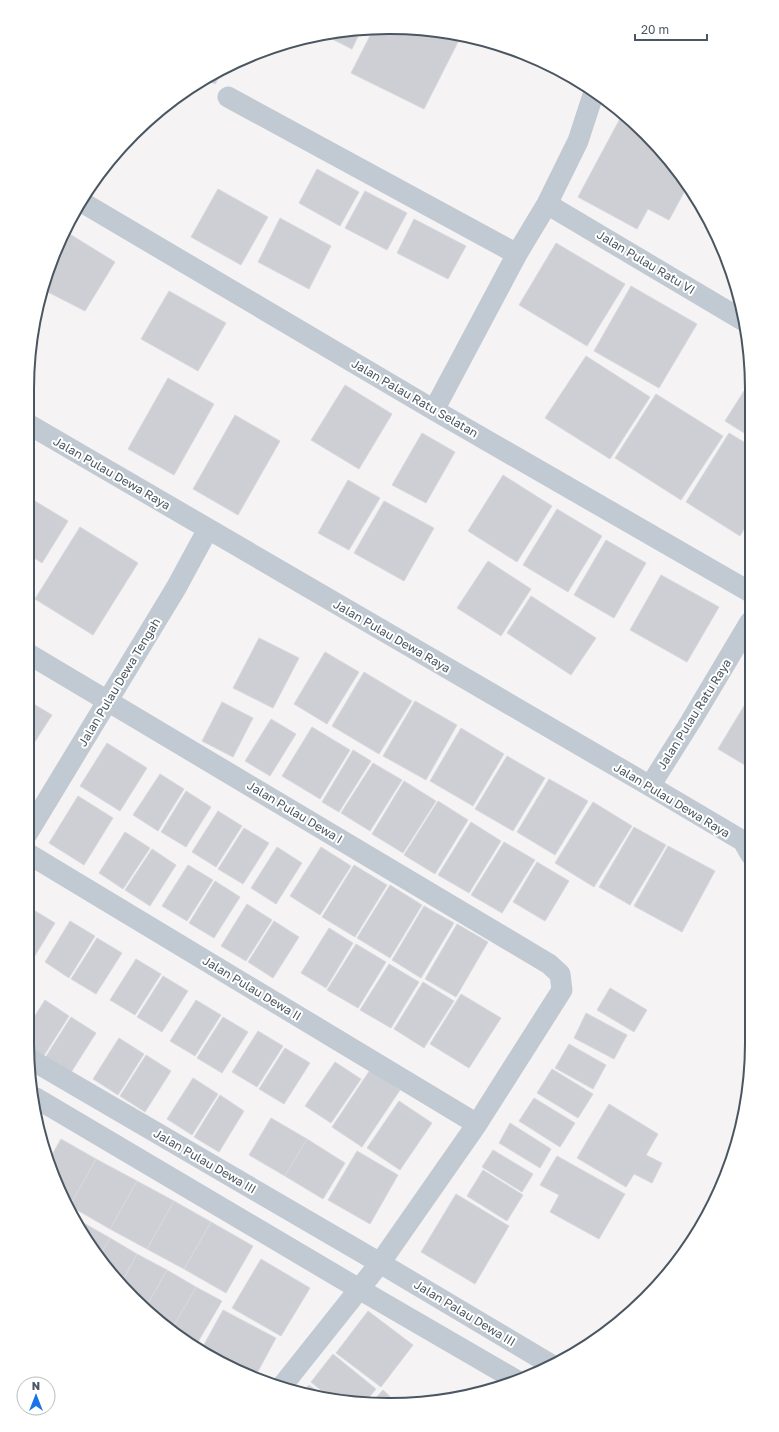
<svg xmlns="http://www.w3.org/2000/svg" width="779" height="1432" viewBox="0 0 779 1432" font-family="'Golos Text',sans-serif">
	<rect width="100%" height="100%" fill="#f5f3f3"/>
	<path fill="#cdcfd5" stroke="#d7d9de" d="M362,28L352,49L324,35Z
		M374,28L437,30L461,36L424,109L351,73Z
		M225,67L215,84L206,79Z
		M623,113L629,117L688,185L669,220L648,209L637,229L578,197Z
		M317,169L359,192L340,226L299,203Z
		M218,189L268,217L241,265L191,237Z
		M365,191L407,213L387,250L345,228Z
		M280,218L331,246L309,289L258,262Z
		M414,219L466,246L448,279L397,253Z
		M68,233L115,262L85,311L42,289L61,243Z
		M556,243L625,284L587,346L519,305Z
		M631,286L697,324L659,388L594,351Z
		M169,291L226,323L198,371L141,339Z
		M586,356L650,397L610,459L545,418Z
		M168,378L214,404L174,475L128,449Z
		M749,383V436L725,421Z
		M345,385L392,414L359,469L311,440Z
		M656,394L723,436L681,500L615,458Z
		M235,415L280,441L238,515L193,489Z
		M422,433L455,452L426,503L392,485Z
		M729,433L749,445V521L740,536L686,502Z
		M503,475L552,506L517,562L468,531Z
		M348,480L380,498L349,550L318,533Z
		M30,498L68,521L42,563L28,554V502Z
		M384,501L434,528L404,581L354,553Z
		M557,509L602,536L568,592L523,565Z
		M80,527L138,563L93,635L35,599Z
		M606,540L646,563L614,618L574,595Z
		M488,561L531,589L501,636L457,608Z
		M661,575L719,607L687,662L630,630Z
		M28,578L34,582L28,592Z
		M531,596L596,638L571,675L507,633Z
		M259,638L299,658L273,708L233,688Z
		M325,652L359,672L327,724L294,704Z
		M364,672L412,701L379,754L332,726Z
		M750,696V768L718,749Z
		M27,700L52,715L27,754Z
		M415,701L457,725L426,780L383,756Z
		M222,702L253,718L233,757L202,741Z
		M271,719L296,734L270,776L245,761Z
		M312,727L350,750L320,799L282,776Z
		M461,728L504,754L473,806L430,781Z
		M107,743L147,768L120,811L80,786Z
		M353,750L371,761L339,812L322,802Z
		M507,756L545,778L513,831L475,809Z
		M373,763L402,780L370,831L341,813Z
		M160,774L184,789L158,831L133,815Z
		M549,779L588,801L555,855L517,832Z
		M404,781L436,801L403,853L372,834Z
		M186,791L211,807L186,847L161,832Z
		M78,796L113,818L84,865L49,843Z
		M438,801L468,820L435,874L404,855Z
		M593,802L632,826L594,887L555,863Z
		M218,811L242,826L216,867L192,852Z
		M471,822L501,841L469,893L438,875Z
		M634,827L666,845L630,905L599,887Z
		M244,828L269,843L243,884L218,869Z
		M125,832L150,848L123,889L99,873Z
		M504,842L535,860L502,913L471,895Z
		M668,846L715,871L682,932L634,906Z
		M277,847L302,863L276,904L251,888Z
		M321,847L351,866L320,915L290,896Z
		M152,849L176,865L150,906L125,890Z
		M537,862L569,881L545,921L513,902Z
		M188,865L213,880L187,921L162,906Z
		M354,865L387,885L355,937L322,917Z
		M215,881L240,897L214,938L189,923Z
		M390,885L422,905L390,958L357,938Z
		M247,904L272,920L246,961L221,946Z
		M27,906L55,923L31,962L27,960Z
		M424,906L454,923L421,978L392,960Z
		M70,921L95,936L69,978L45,962Z
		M274,921L299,937L273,978L248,962Z
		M457,924L488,942L456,997L425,979Z
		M329,928L353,943L326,988L301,973Z
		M97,938L122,953L96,994L71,979Z
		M356,944L386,962L358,1008L327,990Z
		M136,959L161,974L135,1015L110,1000Z
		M389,964L419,982L391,1028L360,1010Z
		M163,976L188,991L162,1032L137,1017Z
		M423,982L454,1001L424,1048L394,1029Z
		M610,988L647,1010L634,1032L597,1010Z
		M461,994L501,1018L469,1068L430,1044Z
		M45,1000L69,1016L43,1057L28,1047L27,1028Z
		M196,1000L221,1015L195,1056L170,1041Z
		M586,1013L627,1035L614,1059L574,1038Z
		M71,1017L96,1033L70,1074L45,1058Z
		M223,1017L248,1032L222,1073L197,1058Z
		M258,1031L283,1046L257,1087L232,1072Z
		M119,1038L144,1054L118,1095L93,1079Z
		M569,1044L606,1065L593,1089L555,1068Z
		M285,1048L310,1063L284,1104L259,1089Z
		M146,1055L171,1071L145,1112L120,1096Z
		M335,1062L361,1079L331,1123L305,1106Z
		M552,1069L593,1094L578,1118L537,1093Z
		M370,1070L400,1090L362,1147L332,1127Z
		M193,1078L218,1094L192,1135L167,1119Z
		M220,1095L244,1111L219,1152L194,1137Z
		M534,1098L575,1123L560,1147L519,1121Z
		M399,1101L432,1123L400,1170L367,1148Z
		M609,1104L658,1134L646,1155L662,1163L652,1183L634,1174L626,1187L577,1158Z
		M271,1118L307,1139L285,1176L249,1155Z
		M510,1123L551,1149L540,1168L499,1143Z
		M61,1139L96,1159L71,1204L48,1162Z
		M307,1139L345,1163L323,1199L285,1176Z
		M493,1150L533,1174L522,1192L482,1167Z
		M357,1151L398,1175L370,1224L328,1200Z
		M557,1156L625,1194L599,1239L550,1212L559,1195L540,1185Z
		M96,1159L137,1181L110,1229L72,1207L71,1204Z
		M483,1170L523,1195L507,1221L467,1196Z
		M137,1181L174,1201L147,1249L110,1229Z
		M456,1194L509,1226L475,1284L421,1252Z
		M174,1201L211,1222L184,1269L147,1249Z
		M80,1221L110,1238L99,1257L80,1222Z
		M211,1222L253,1246L226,1293L184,1269Z
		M110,1238L137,1254L122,1282L102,1263L99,1257Z
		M137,1254L167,1270L147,1305L122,1282Z
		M261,1259L310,1288L281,1336L232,1308Z
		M167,1270L196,1287L172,1329L147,1305Z
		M196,1287L222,1301L195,1347L188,1344L172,1329Z
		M223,1310L276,1338L256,1375L201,1350Z
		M368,1311L413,1345L381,1387L336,1353Z
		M333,1354L376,1389L367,1400L328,1396L311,1382Z
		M309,1385L322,1395L302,1393Z
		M383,1390L397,1403L374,1400Z"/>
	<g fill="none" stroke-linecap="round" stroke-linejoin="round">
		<path stroke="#c1cad2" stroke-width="21" d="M228,97L517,254L434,410
			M80,201L434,410L750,592
			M547,204L744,321
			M517,254L547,204L578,141L594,92
			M28,424L650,786L743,841L751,855
			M27,653L549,964L560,974L562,990L477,1124L380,1263L282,1386
			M650,786L691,721L750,622
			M27,834L176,588L208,529
			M27,853L477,1124
			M30,1059L380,1263L550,1364
			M36,1098L359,1289L516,1380"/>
	</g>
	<g text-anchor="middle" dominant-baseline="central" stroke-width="4" stroke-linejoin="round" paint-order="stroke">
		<g font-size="12" fill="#4a5661" stroke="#fff">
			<text transform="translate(646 262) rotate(31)">Jalan Pulau Ratu VI</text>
			<text transform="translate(415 398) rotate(30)">Jalan Palau Ratu Selatan</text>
			<text transform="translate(112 473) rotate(30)">Jalan Pulau Dewa Raya</text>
			<text transform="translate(392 636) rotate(30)">Jalan Pulau Dewa Raya</text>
			<text transform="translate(119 682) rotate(-59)">Jalan Pulau Dewa Tengah</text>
			<text transform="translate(694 714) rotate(-58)">Jalan Pulau Ratu Raya</text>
			<text transform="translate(672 800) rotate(31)">Jalan Pulau Dewa Raya</text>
			<text transform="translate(295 812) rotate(31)">Jalan Pulau Dewa I</text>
			<text transform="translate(252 988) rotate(31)">Jalan Pulau Dewa II</text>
			<text transform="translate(205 1161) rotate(30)">Jalan Pulau Dewa III</text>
			<text transform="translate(465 1313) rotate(31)">Jalan Palau Dewa III</text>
		</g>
	</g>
	<path d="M0 0H779V1432H0ZM389 34H390A355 355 0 0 1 745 389V1043A355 355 0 0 1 390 1398H389A355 355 0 0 1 34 1043V389A355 355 0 0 1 389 34Z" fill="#fff" fill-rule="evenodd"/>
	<path fill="none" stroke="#4a5661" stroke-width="2" d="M389 34H390A355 355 0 0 1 745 389V1043A355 355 0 0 1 390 1398H389A355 355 0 0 1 34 1043V389A355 355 0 0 1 389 34Z"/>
	<g transform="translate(36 1396)"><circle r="19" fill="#ffffff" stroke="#b7bbc0"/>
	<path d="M0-3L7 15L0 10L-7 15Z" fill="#1a73e8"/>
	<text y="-6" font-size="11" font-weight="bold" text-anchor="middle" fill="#4a5661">N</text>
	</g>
	<path d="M635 34v6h72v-6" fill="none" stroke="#4a5661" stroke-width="2"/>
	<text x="641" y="34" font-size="12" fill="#4a5661" stroke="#ffffff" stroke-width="3" paint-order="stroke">20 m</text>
</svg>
